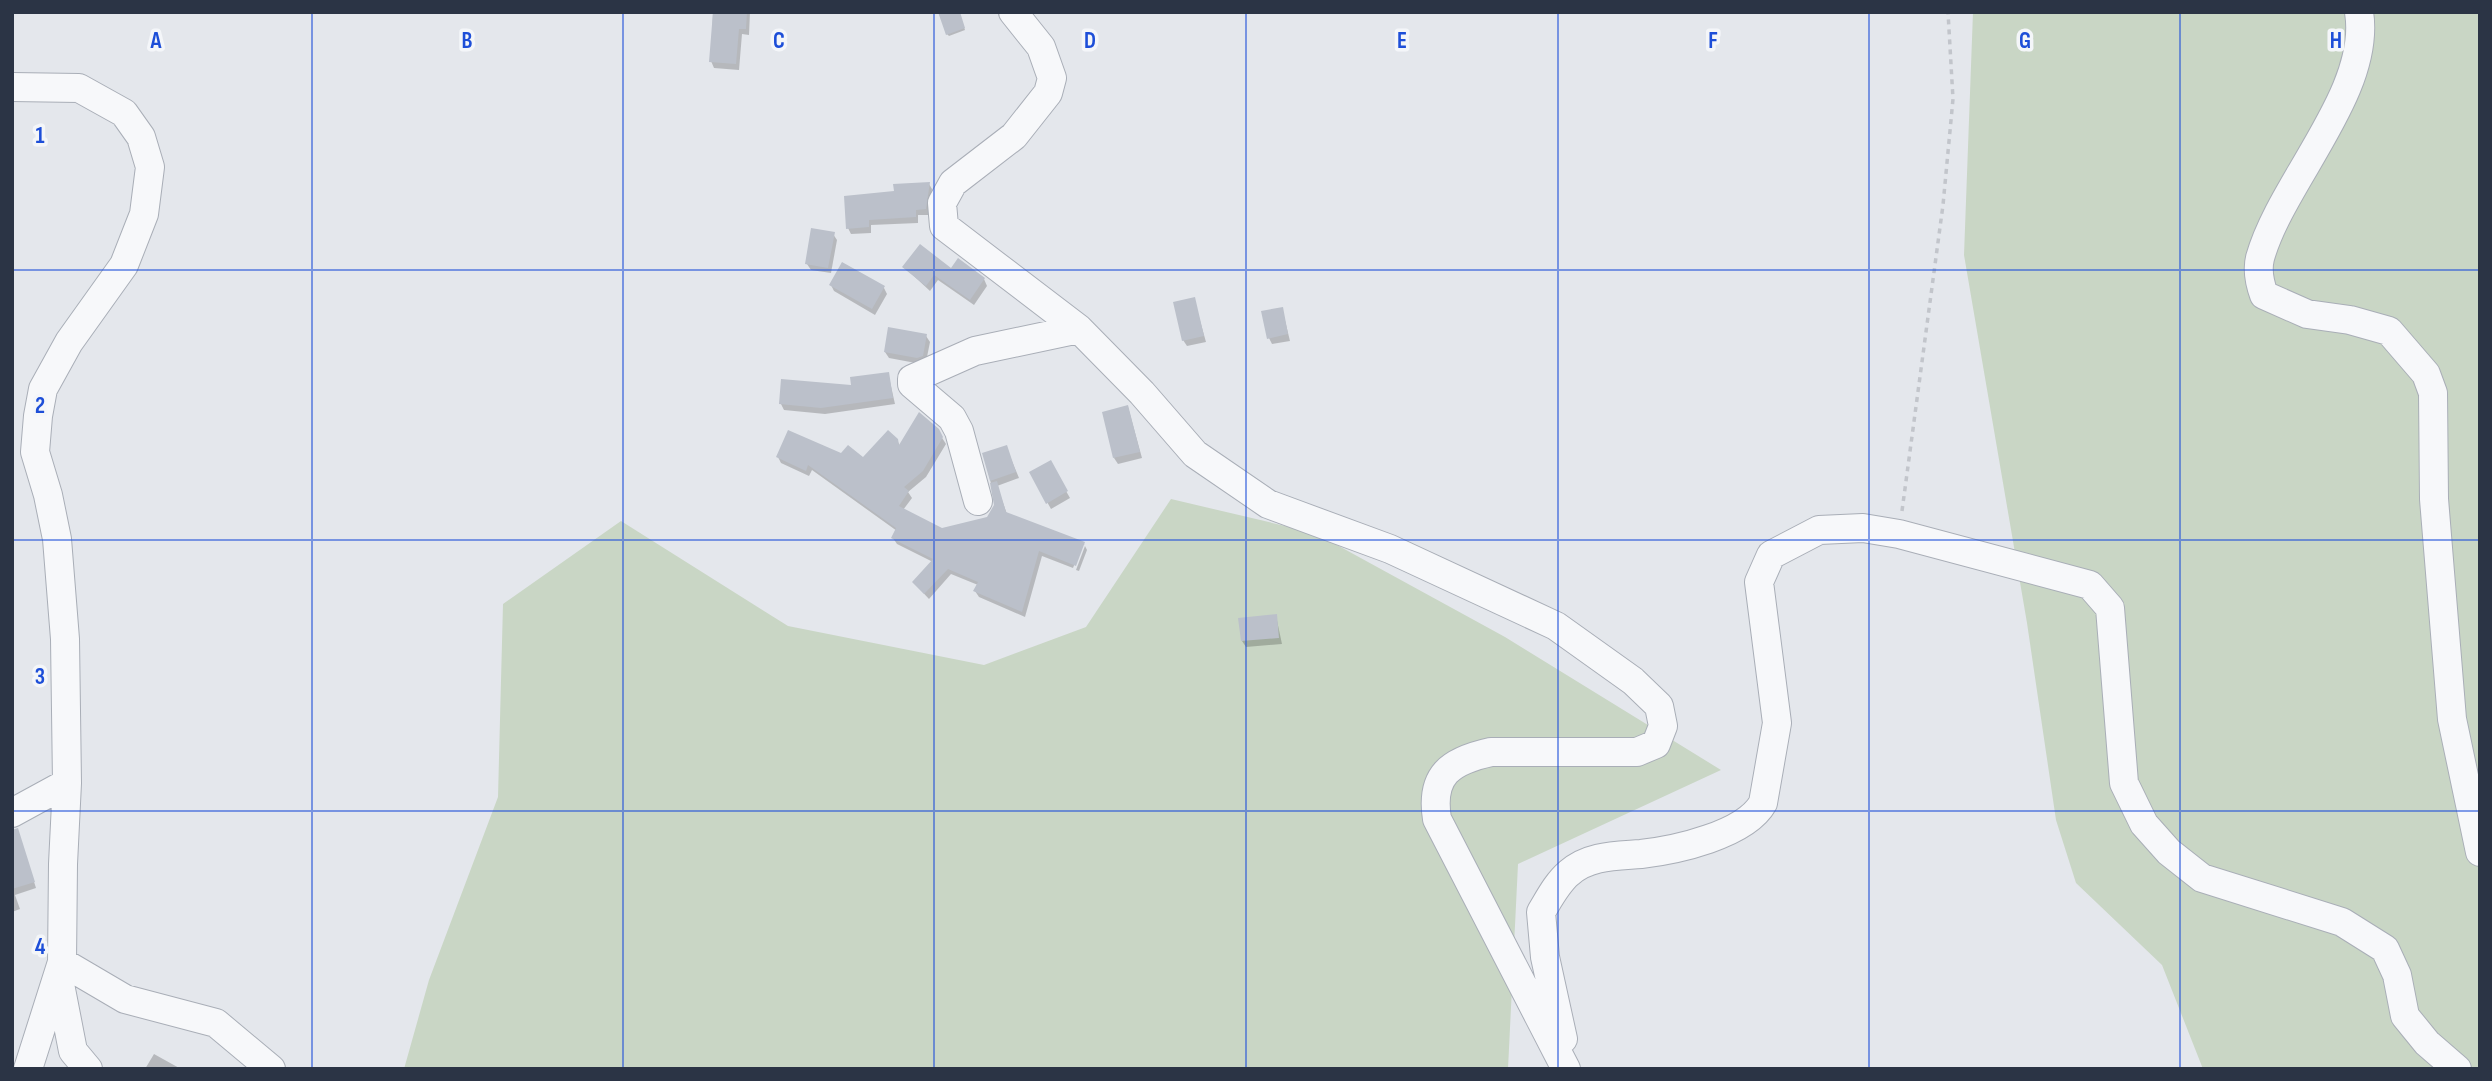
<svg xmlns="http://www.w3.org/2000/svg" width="2492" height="1081" viewBox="0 0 2492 1081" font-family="'Sofia Sans Condensed',sans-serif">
	<rect width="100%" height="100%" fill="#e4e7ec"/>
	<path fill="#c9d6c5" d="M1973,12H2480V1069H2203L2162,965L2076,883L2056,820L2027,623L1964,255Z
		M1171,499L1315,533L1505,637L1721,770L1518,864L1508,1069H404L429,980L498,797L503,604L621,521L788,626L984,665L1086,627Z"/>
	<path fill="#0003" d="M713,12H750L749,35L742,34L739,70L714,68L711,61Z
		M959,12L965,30L949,36L947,34Z
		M929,184L932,189L928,215H918V223L871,225V233L851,234L848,228L896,193Z
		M833,234L837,240L831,273L811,270L807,264Z
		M904,267L984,279L987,286L974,305L938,280L930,291Z
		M831,285L884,288L887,294L875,315L834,291Z
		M1194,299L1206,342L1187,346L1183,340Z
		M1282,308L1290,341L1272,344L1269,338Z
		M926,336L930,342L926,362L921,364L889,358L885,352Z
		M888,373L895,404L825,414L784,410L781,404L853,387Z
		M1128,407L1142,458L1118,464L1114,458Z
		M937,430L946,444L926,477L908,492L912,498L903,510L942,530L988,518L996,505L984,454L1006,447L1019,478L997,486L1007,514L1085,545H1082L1073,568L1042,556L1025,617L979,597L975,591L978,585L951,574L929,599L914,583L933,562L897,544L893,538L897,531L812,470L809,476L781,463L778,457L842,456L863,459L897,440L900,446Z
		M1050,463L1070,498L1051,509L1031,473Z
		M1085,546L1087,550L1079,571L1076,570Z
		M1276,616L1282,644L1246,647L1242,641Z
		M12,852L25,853L36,888L15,895L20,909L12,912Z
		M154,1054L181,1069H145Z"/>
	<path fill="#bbc0ca" d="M713,12H747L746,29H739L736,64L709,62Z
		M938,12H960L965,28L946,35Z
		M930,182L926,209L916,210V217L869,220V227L846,229L844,196L894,191L893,184Z
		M811,228L835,232L828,268L805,264Z
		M920,244L951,268L958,258L985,278L970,300L934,275L926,286L902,267Z
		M842,262L885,286L872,309L829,285Z
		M1195,297L1204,336L1182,341L1173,302Z
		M1283,307L1288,334L1267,339L1261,311Z
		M888,327L927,334L923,356L917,358L884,352Z
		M889,372L893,398L821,408L779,404L781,379L851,385L850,377Z
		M1128,405L1140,452L1113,458L1102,412Z
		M919,412L939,429L943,437L923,471L904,487L909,491L899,506L942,528L987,517L994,505L990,483L997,481L1006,512L1085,542L1076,566L1039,551L1022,612L973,591L978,582L948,569L924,594L912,582L933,559L891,538L896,528L808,465L806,471L776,457L788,430L841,453L848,445L863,457L888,430L898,439L899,445Z
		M1007,445L1016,472L990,481L982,453Z
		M1051,460L1068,491L1046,504L1029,472Z
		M1277,614L1279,638L1241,641L1238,618Z
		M18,828L35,882L12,889V830Z"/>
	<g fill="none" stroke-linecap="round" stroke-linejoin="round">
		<defs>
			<path id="minor" d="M1013,12L1041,47L1052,78L1048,93L1014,136L953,183L942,203L944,226L1079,329L1142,393L1195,454L1268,504L1390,549L1556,626L1633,681L1659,706L1663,726L1656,744L1637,752H1491C1450,761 1430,775 1437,819L1566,1069
				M2359,12C2372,92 2281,182 2260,258C2257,270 2260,284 2264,295L2307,314L2350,320L2389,331L2426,374L2433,393L2434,499L2452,719L2480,852
				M12,87L79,88L124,113L141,137L150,167L144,214L124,265L69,342L43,389L38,416L35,452L48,495L57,539L65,639L67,783L63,864L62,962L28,1069
				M978,501L959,431L952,418L912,384V379L975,351L1079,329
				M12,813L67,783
				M62,962L125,999L216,1023L271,1069
				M59,979L73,1051L88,1069
				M1563,1039L1545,957L1541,912C1549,899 1557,883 1569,873C1589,855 1617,856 1641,854C1676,850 1745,835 1763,803L1777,723L1759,582L1771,555L1819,530L1863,528L1899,534L2090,585L2110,608L2124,783L2144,824L2169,852L2202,878L2342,922L2385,949L2397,975L2405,1016L2427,1043L2457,1069"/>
		</defs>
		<use href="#minor" stroke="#a9aeb7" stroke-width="30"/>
		<path stroke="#c2c5cb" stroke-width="3.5" stroke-dasharray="5 5" stroke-linecap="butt" d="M1902,511L1943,205L1953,99L1948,12"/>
		<use href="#minor" stroke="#f7f8fa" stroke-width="28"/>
	</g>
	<path fill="none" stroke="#1d4ed8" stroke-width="2" stroke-opacity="0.55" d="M312,12V1069M623,12V1069M934,12V1069M1246,12V1069M1558,12V1069M1869,12V1069M2180,12V1069M12,270H2480M12,540H2480M12,811H2480"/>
	<g font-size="23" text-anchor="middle" font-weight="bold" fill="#1d4ed8" stroke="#f4f6f9" stroke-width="7" stroke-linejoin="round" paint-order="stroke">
		<text x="156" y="48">A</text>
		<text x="467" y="48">B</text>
		<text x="779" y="48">C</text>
		<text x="1090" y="48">D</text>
		<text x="1402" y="48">E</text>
		<text x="1713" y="48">F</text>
		<text x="2025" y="48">G</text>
		<text x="2336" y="48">H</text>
		<text x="40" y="143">1</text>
		<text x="40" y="413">2</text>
		<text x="40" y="684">3</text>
		<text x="40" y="954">4</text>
	</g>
	<rect width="2492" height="1081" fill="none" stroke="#2b3445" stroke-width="28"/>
</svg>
